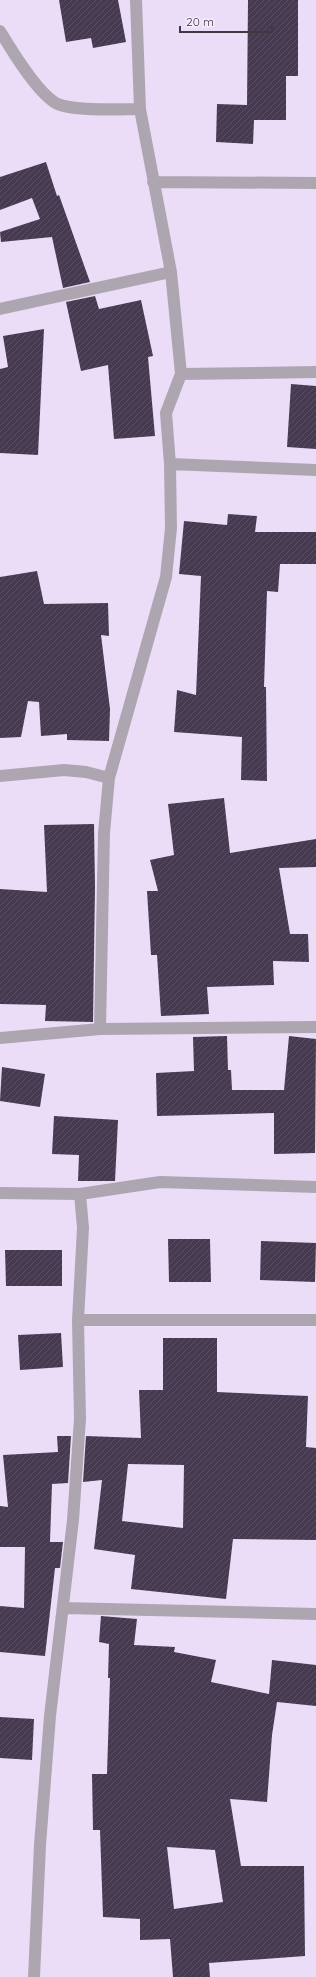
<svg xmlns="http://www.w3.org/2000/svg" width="316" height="1977" viewBox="0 0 316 1977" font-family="Quicksand,sans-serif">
	<defs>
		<pattern id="building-hatch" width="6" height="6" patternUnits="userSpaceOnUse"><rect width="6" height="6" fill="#463a51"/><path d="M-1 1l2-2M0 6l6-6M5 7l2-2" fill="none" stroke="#594f63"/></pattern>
	</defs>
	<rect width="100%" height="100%" fill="#ebddf8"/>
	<path fill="url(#building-hatch)" fill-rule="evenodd" d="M59,0H118L126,42L93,48L91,38L66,42Z
		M248,0H298V76H286V120H254L253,144L216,142L217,104L247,105Z
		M46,162L57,196L59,195L90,282L63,288L52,237L1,242L0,232L40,219L32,198L0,210V177Z
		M95,296L99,309L141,300L153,356L148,357L155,436L114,439L108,365L81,371L66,302Z
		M44,329L38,455L0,453V369L8,367L3,336Z
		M291,384L316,386V449L287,447Z
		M228,514L257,516L255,532H316V564H280L278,592L267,591L264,687H266L267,781L241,780L242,737L174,732L177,690L196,695L201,576L179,574L184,521L227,525Z
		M37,571L44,604L108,603L109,636L101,635L110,709L109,741L67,740V734L41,736L39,702L28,701L21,737L0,738V577Z
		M224,798L230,853L316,839V867L279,868L290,934H308L309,962L273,961L274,985L207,987L209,1014L161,1016L157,955H151L147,891H158L150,860L174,855L168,804Z
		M94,824L95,887L93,1022L45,1021L46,1005L0,1004V889L47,892L44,825Z
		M227,1036L228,1070H231L232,1090H284L289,1036L316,1039L315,1153L274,1154V1113L157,1116L156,1073L194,1071L193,1037Z
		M2,1067L45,1074L40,1107L0,1101Z
		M54,1116L118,1120L115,1181H78L79,1155L52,1154Z
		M168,1239H210L211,1282H169Z
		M261,1241L316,1243L315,1282L260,1280Z
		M5,1250H62V1286H6Z
		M61,1333L63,1367L20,1370L18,1335Z
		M163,1338H217V1392L308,1396L306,1447L316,1448V1540L233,1539L226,1599L131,1589L135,1555L94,1549L102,1480L83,1482L86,1436L141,1438L139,1390H163ZM128,1464L184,1465L183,1528L122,1521Z
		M57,1436H71L68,1483L52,1484L50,1542H63L60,1568H55L45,1656L0,1652V1606L24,1608L25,1547H0V1506L8,1507L3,1455L58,1452Z
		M101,1616L137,1619L134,1645L175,1647L174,1652L216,1660L211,1682L269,1694L272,1660L316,1665V1706L277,1702L272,1735L267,1802L230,1799L241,1866H304L305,1956L209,1963L210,1977H173L170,1939L140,1940V1919L103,1917L100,1830H93L92,1774H107L110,1678H108L109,1644L99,1642ZM167,1847L215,1850L223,1902L174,1909Z
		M0,1717L34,1719L32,1760L0,1758Z"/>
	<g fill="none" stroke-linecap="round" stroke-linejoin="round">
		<path stroke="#ada6b1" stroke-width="12" d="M0,31C12,51 35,89 54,102C68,112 122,109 140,109
			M153,182L316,183
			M0,309L171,272
			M181,374L316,372
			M170,464L316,470
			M0,776L64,770L86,772L109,778
			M100,1029L316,1027
			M0,1038L100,1029L104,833L109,778L166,577L171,528L170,464L166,413L181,374L171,272L140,109L136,0
			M0,1193L80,1194
			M78,1320H316
			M63,1608L316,1614
			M34,1977L40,1845L50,1716L73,1520L80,1419L78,1320L83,1228L80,1194L160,1182L316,1187"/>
	</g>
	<path d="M180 26v6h92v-6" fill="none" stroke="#3d3842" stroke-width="2"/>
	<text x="186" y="26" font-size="12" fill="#3d3842" stroke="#f5edfd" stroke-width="3" paint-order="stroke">20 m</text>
</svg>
